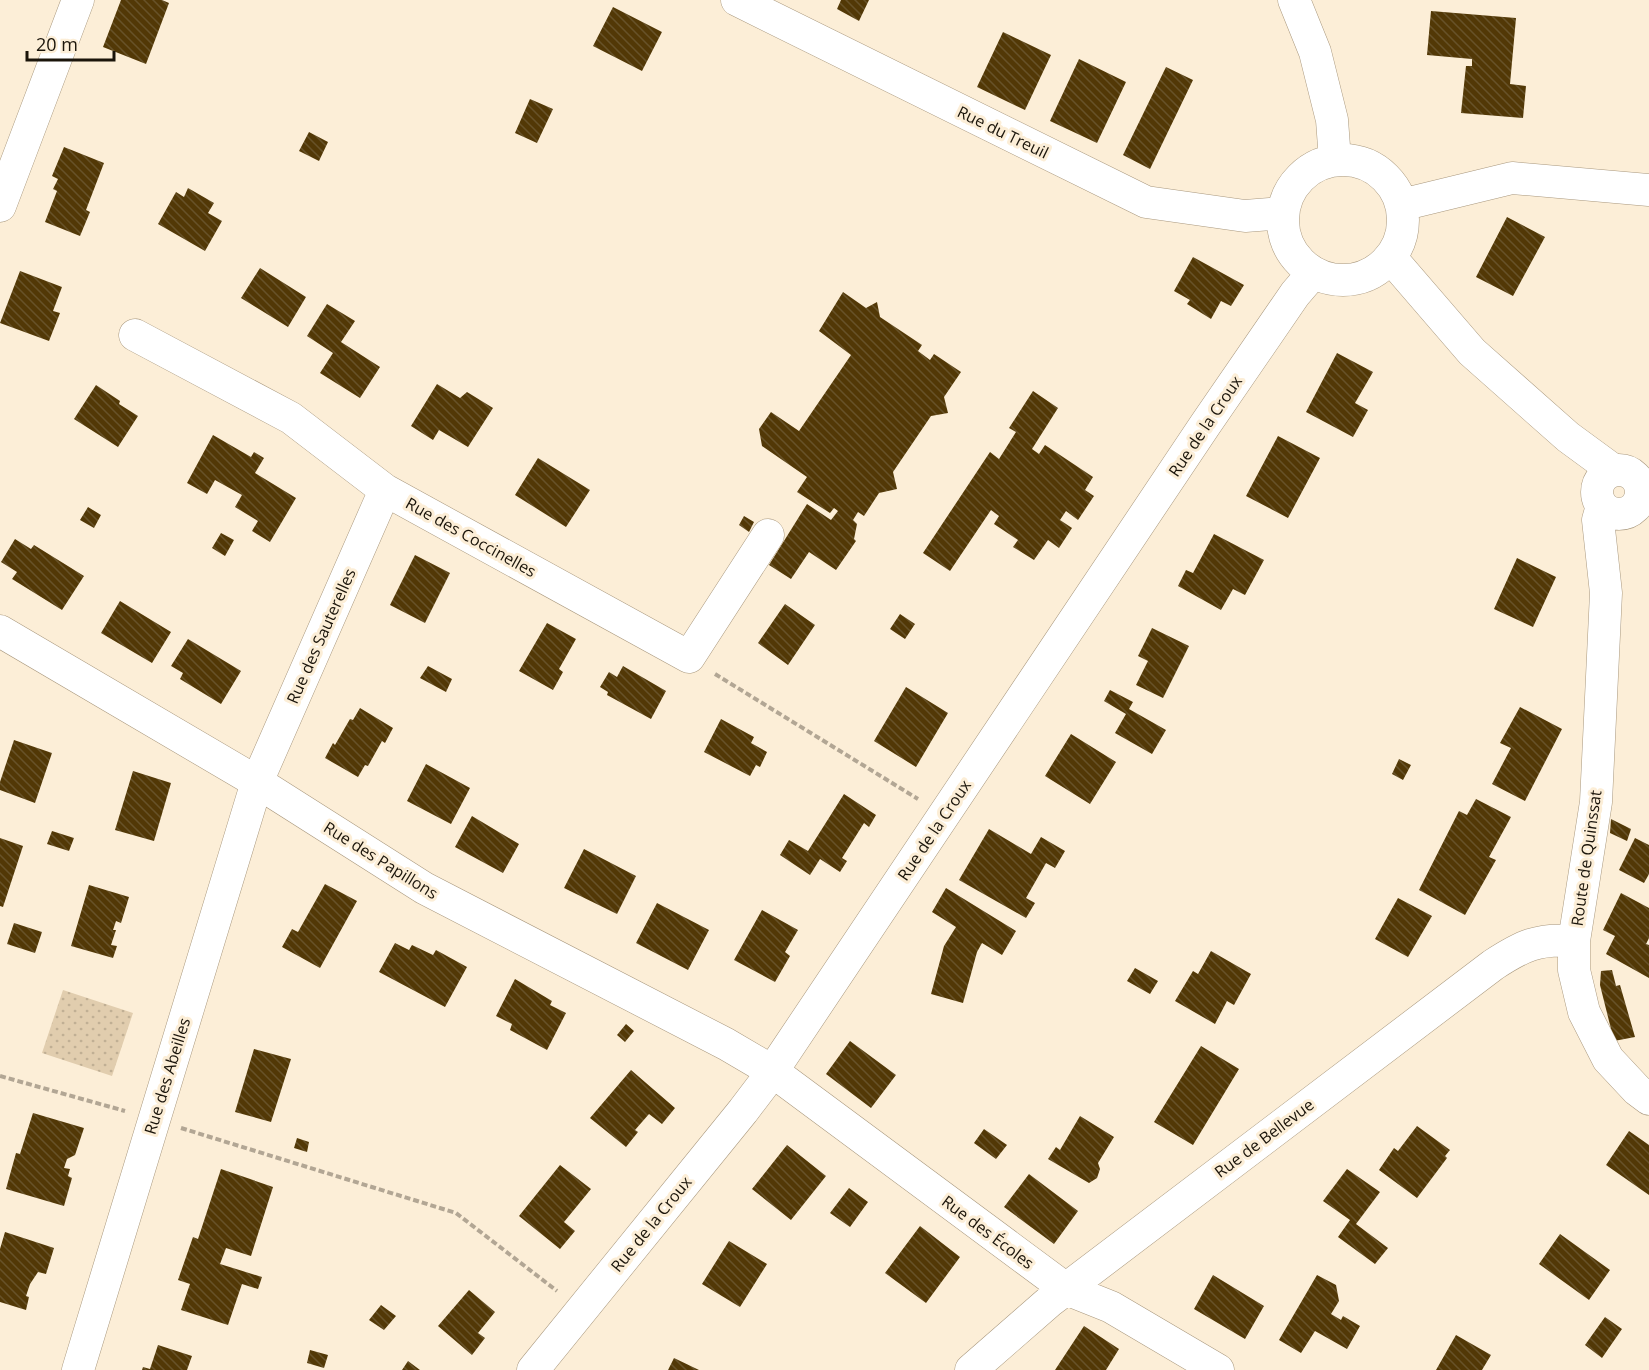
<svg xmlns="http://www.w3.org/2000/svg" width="1649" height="1370" viewBox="0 0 1649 1370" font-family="'Open Sans',sans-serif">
	<defs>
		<pattern id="park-dots" width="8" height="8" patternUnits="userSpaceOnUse" patternTransform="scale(1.5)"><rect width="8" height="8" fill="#e1cdae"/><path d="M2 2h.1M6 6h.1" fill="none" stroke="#c0af94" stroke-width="1.8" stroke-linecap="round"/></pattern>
		<pattern id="building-back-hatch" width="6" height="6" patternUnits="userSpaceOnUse" patternTransform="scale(1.5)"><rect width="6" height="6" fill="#523806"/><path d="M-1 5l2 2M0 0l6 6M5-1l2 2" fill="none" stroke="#675229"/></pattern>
	</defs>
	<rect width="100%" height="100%" fill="#fceed7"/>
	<path fill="url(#park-dots)" d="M63,990L133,1013L112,1076L42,1053Z"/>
	<path fill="url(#building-back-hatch)" d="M121,0H162L169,3L146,64L103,47Z
		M841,0H869L859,21L837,9Z
		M613,7L662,32L642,71L593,46Z
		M1431,11L1516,18L1510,84L1526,86L1523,118L1461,113L1466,66H1472V59L1427,55Z
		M1003,32L1051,55L1025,110L977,87Z
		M1079,59L1126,82L1097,143L1050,121Z
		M1166,67L1193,80L1150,169L1123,155Z
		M530,99L553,109L537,143L515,133Z
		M309,132L328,142L319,161L299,151Z
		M64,147L104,163L86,210L90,212L80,236L45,222L57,191L53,189L58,179L52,176Z
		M188,188L214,203L208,213L222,221L205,251L158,224L176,192L184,197Z
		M1507,217L1545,237L1513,296L1476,277Z
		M1193,257L1244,285L1231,306L1221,301L1211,319L1187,304L1190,300L1174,291Z
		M260,268L306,297L288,327L241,298Z
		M20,271L62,287L53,311L60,313L49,341L0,323Z
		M843,292L866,308L877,302L880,317L922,345L918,351L930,360L934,354L961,372L944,397L948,413L931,416L893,472L897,489L879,493L864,516L858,512L853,520L857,524L854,539L856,541L836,570L809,552L791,579L769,565L807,504L831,520L838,511L834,508L830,513L797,492L807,477L762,446L759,429L771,412L799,431L851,355L819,331Z
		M327,304L355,321L341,342L380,367L360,398L320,373L333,353L307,336Z
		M1337,353L1373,372L1355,403L1368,410L1353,437L1306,412Z
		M437,384L460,398L467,392L493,408L468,447L439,430L433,440L411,426Z
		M96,385L120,401L119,404L138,416L118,447L74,419Z
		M1033,391L1058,408L1032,449L1039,454L1045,445L1093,477L1085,490L1094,496L1078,520L1066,511L1060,520L1072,528L1059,548L1048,540L1034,560L1013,547L1018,540L994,524L999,516L991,510L950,571L923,553L990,452L999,459L1016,432L1009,428Z
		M213,435L251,457L254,452L264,458L255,473L296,498L270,542L252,531L258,521L235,507L242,495L215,480L207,494L187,483Z
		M1278,436L1320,458L1288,518L1246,496Z
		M538,458L590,490L566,527L515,495Z
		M88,507L101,515L94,528L80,520Z
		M744,516L754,522L749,532L739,525Z
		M221,533L234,540L225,556L212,548Z
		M1214,534L1264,560L1245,595L1233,589L1221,610L1178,586L1186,570L1193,573Z
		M15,539L31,549L34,545L84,576L62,610L12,579L17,572L1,562Z
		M415,555L450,573L425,623L390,605Z
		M1517,558L1556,577L1533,627L1494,609Z
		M120,601L171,632L152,663L101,633Z
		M785,604L815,625L788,665L758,643Z
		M900,614L915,624L905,639L890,629Z
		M547,623L576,639L559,669L563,672L553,690L519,671Z
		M1152,628L1189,646L1163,698L1136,685L1148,661L1138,656Z
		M188,639L241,671L221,704L180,679L183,673L171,666Z
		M428,666L452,679L446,692L420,678Z
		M623,666L666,691L651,719L607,695L608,692L600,687L609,672L617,677Z
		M906,687L948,713L916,767L874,741Z
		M1110,690L1133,702L1129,709L1166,730L1152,754L1115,733L1126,714L1104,701Z
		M1520,707L1562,729L1525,801L1492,784L1511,748L1500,743Z
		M360,708L393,728L385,743L382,741L368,766L365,765L358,777L325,758L333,743L335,745L350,719L353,720Z
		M721,719L754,737L751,743L767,752L760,767L756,765L750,776L704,752Z
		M1071,734L1116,762L1090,804L1045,776Z
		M14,740L52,753L35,803L0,790V782Z
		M1399,759L1411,765L1403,780L1392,774Z
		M426,764L470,788L451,824L407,801Z
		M133,771L171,783L154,841L115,830Z
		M844,794L876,815L869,827L864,823L842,858L847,861L840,872L820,859L810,875L780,855L789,840L808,851Z
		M1476,799L1511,817L1489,857L1496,860L1465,915L1419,890L1459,811L1467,815Z
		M472,816L519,844L503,873L455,847Z
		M1611,819L1631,829L1627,841L1610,833Z
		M989,829L1031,854L1041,837L1065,851L1055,868L1046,863L1026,898L1035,903L1026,918L959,880Z
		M52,831L74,838L69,851L47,844Z
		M0,838L23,846L3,907L0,906Z
		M1635,838L1649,845V874L1644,883L1619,870Z
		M584,849L636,876L617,914L564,888Z
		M325,884L357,901L320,968L282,947L292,929L298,932Z
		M89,885L129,897L121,923L116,921L113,930H116L111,945L117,946L113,958L71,946Z
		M946,888L1016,931L1002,955L982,943L977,952L963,1003L931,994L944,946L956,927L932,912Z
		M1621,893L1649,908V938L1646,944L1649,945V978L1606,954L1615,936L1603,930Z
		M1398,898L1432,916L1408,957L1375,939Z
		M657,903L709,930L688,970L636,943Z
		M762,910L798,930L785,952L790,956L775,982L734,960Z
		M14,923L42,932L35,953L7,944Z
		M395,943L409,950L412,945L433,955L436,950L467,967L445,1007L379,972Z
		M1211,951L1251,974L1234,1005L1227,1001L1215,1024L1175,1001L1193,971L1198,974Z
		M1135,968L1158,981L1150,994L1127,981Z
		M1612,970L1616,986L1620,985L1635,1037L1614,1041L1600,985L1601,971Z
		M515,979L552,1001L550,1005L566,1013L547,1050L510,1030L512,1024L496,1016Z
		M626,1024L634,1031L625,1042L617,1035Z
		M850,1041L896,1075L871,1108L826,1074Z
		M1201,1046L1239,1069L1193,1145L1154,1122Z
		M254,1049L291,1059L271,1122L235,1112Z
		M631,1070L675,1108L662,1124L649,1114L635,1130L638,1132L626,1147L590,1118Z
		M33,1113L84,1128L75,1155L67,1159L64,1168L70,1169L68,1176L72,1178L64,1206L6,1189L16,1153L20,1154Z
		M1080,1116L1114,1137L1098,1163L1100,1169L1097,1178L1089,1183L1048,1159L1056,1147L1060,1150Z
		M1417,1126L1450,1150L1445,1156L1447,1158L1417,1198L1379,1170L1394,1148L1398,1151Z
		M984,1129L1007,1145L996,1159L974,1143Z
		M1629,1131L1649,1145V1195L1606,1165Z
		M297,1138L309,1142L307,1152L294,1148Z
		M787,1145L826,1176L791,1220L752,1189Z
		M560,1165L591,1189L564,1222L575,1231L560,1249L519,1216Z
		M221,1169L273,1187L251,1256L226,1248L220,1264L262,1277L258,1289L242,1284L228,1325L181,1310L190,1284L178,1280L193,1237L198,1239Z
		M1347,1169L1380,1192L1356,1224L1388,1248L1375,1264L1338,1237L1350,1220L1323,1201Z
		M1029,1174L1078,1211L1054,1244L1004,1207Z
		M849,1188L868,1202L850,1227L830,1213Z
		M920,1226L960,1257L926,1303L885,1273Z
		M5,1232L54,1248L46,1274L38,1272L30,1284L26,1296L29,1297L26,1310L0,1302V1249Z
		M1560,1234L1610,1270L1589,1300L1539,1264Z
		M729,1241L767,1264L740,1307L702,1284Z
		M1213,1275L1264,1306L1245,1339L1194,1309Z
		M1317,1275L1336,1285L1339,1301L1331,1314L1341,1320L1343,1316L1360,1326L1347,1349L1315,1331L1301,1353L1279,1340Z
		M469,1290L495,1312L478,1333L485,1338L472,1355L438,1326Z
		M381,1305L396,1316L384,1330L369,1320Z
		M1605,1317L1622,1329L1602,1358L1585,1345Z
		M1084,1326L1119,1349L1106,1370H1055Z
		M1456,1335L1491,1355L1482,1370H1436Z
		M158,1345L192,1356L187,1370H142L143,1367L150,1369Z
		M310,1350L328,1355L324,1368L307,1363Z
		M674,1358L699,1370H668Z
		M408,1361L420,1370H402Z"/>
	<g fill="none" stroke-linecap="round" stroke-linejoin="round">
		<defs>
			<path id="street" d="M737,0L1146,202L1245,216L1283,213
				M1294,0L1315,52L1332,120L1335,160
				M1283 220a60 60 0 1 1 120 0a60 60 0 1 1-120 0Z
				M1401,205L1512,178L1649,190
				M0,206L78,0
				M1391,258L1472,352L1568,437L1613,470
				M135,335L291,418L385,490L689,657L768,535
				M1597 492a22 22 0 1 1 44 0a22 22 0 1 1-44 0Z
				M1602,506L1598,520L1606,593L1596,802L1574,941V970L1584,1012L1608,1059L1637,1090L1649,1099
				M0,631L257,782L424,888L726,1044L772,1071L1066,1289L1111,1307L1218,1370
				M78,1370L257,782L385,490
				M533,1370L743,1111L765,1082L1205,425L1295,294L1313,273
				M971,1370L1050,1301L1493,965C1522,946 1538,938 1574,941"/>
		</defs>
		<use href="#street" stroke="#a9987e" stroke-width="33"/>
		<path stroke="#b2a694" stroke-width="4" stroke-dasharray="6 3" stroke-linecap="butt" d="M715,674L918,799
			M0,1076L125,1111
			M181,1128L456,1213L557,1291"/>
		<use href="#street" stroke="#fff" stroke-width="32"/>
	</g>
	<g text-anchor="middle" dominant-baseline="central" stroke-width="6" stroke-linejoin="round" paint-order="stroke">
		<g font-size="16" fill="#1a140a" stroke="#fceed7">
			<text transform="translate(1003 132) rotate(26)">Rue du Treuil</text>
			<text transform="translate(1205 426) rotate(-56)">Rue de la Croux</text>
			<text transform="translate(471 537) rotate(29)">Rue des Coccinelles</text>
			<text transform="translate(321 636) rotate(-66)">Rue des Sauterelles</text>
			<text transform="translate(934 830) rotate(-56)">Rue de la Croux</text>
			<text transform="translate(1586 858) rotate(-82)">Route de Quinssat</text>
			<text transform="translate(381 860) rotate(32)">Rue des Papillons</text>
			<text transform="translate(167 1076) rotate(-73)">Rue des Abeilles</text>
			<text transform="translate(1264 1138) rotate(-37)">Rue de Bellevue</text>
			<text transform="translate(651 1224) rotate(-51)">Rue de la Croux</text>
			<text transform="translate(988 1232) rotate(37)">Rue des Écoles</text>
		</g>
	</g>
	<path d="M27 51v9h87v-9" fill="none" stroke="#1a140a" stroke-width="3"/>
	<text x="36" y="51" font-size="18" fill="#1a140a" stroke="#fceed7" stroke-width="4.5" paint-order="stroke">20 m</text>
</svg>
